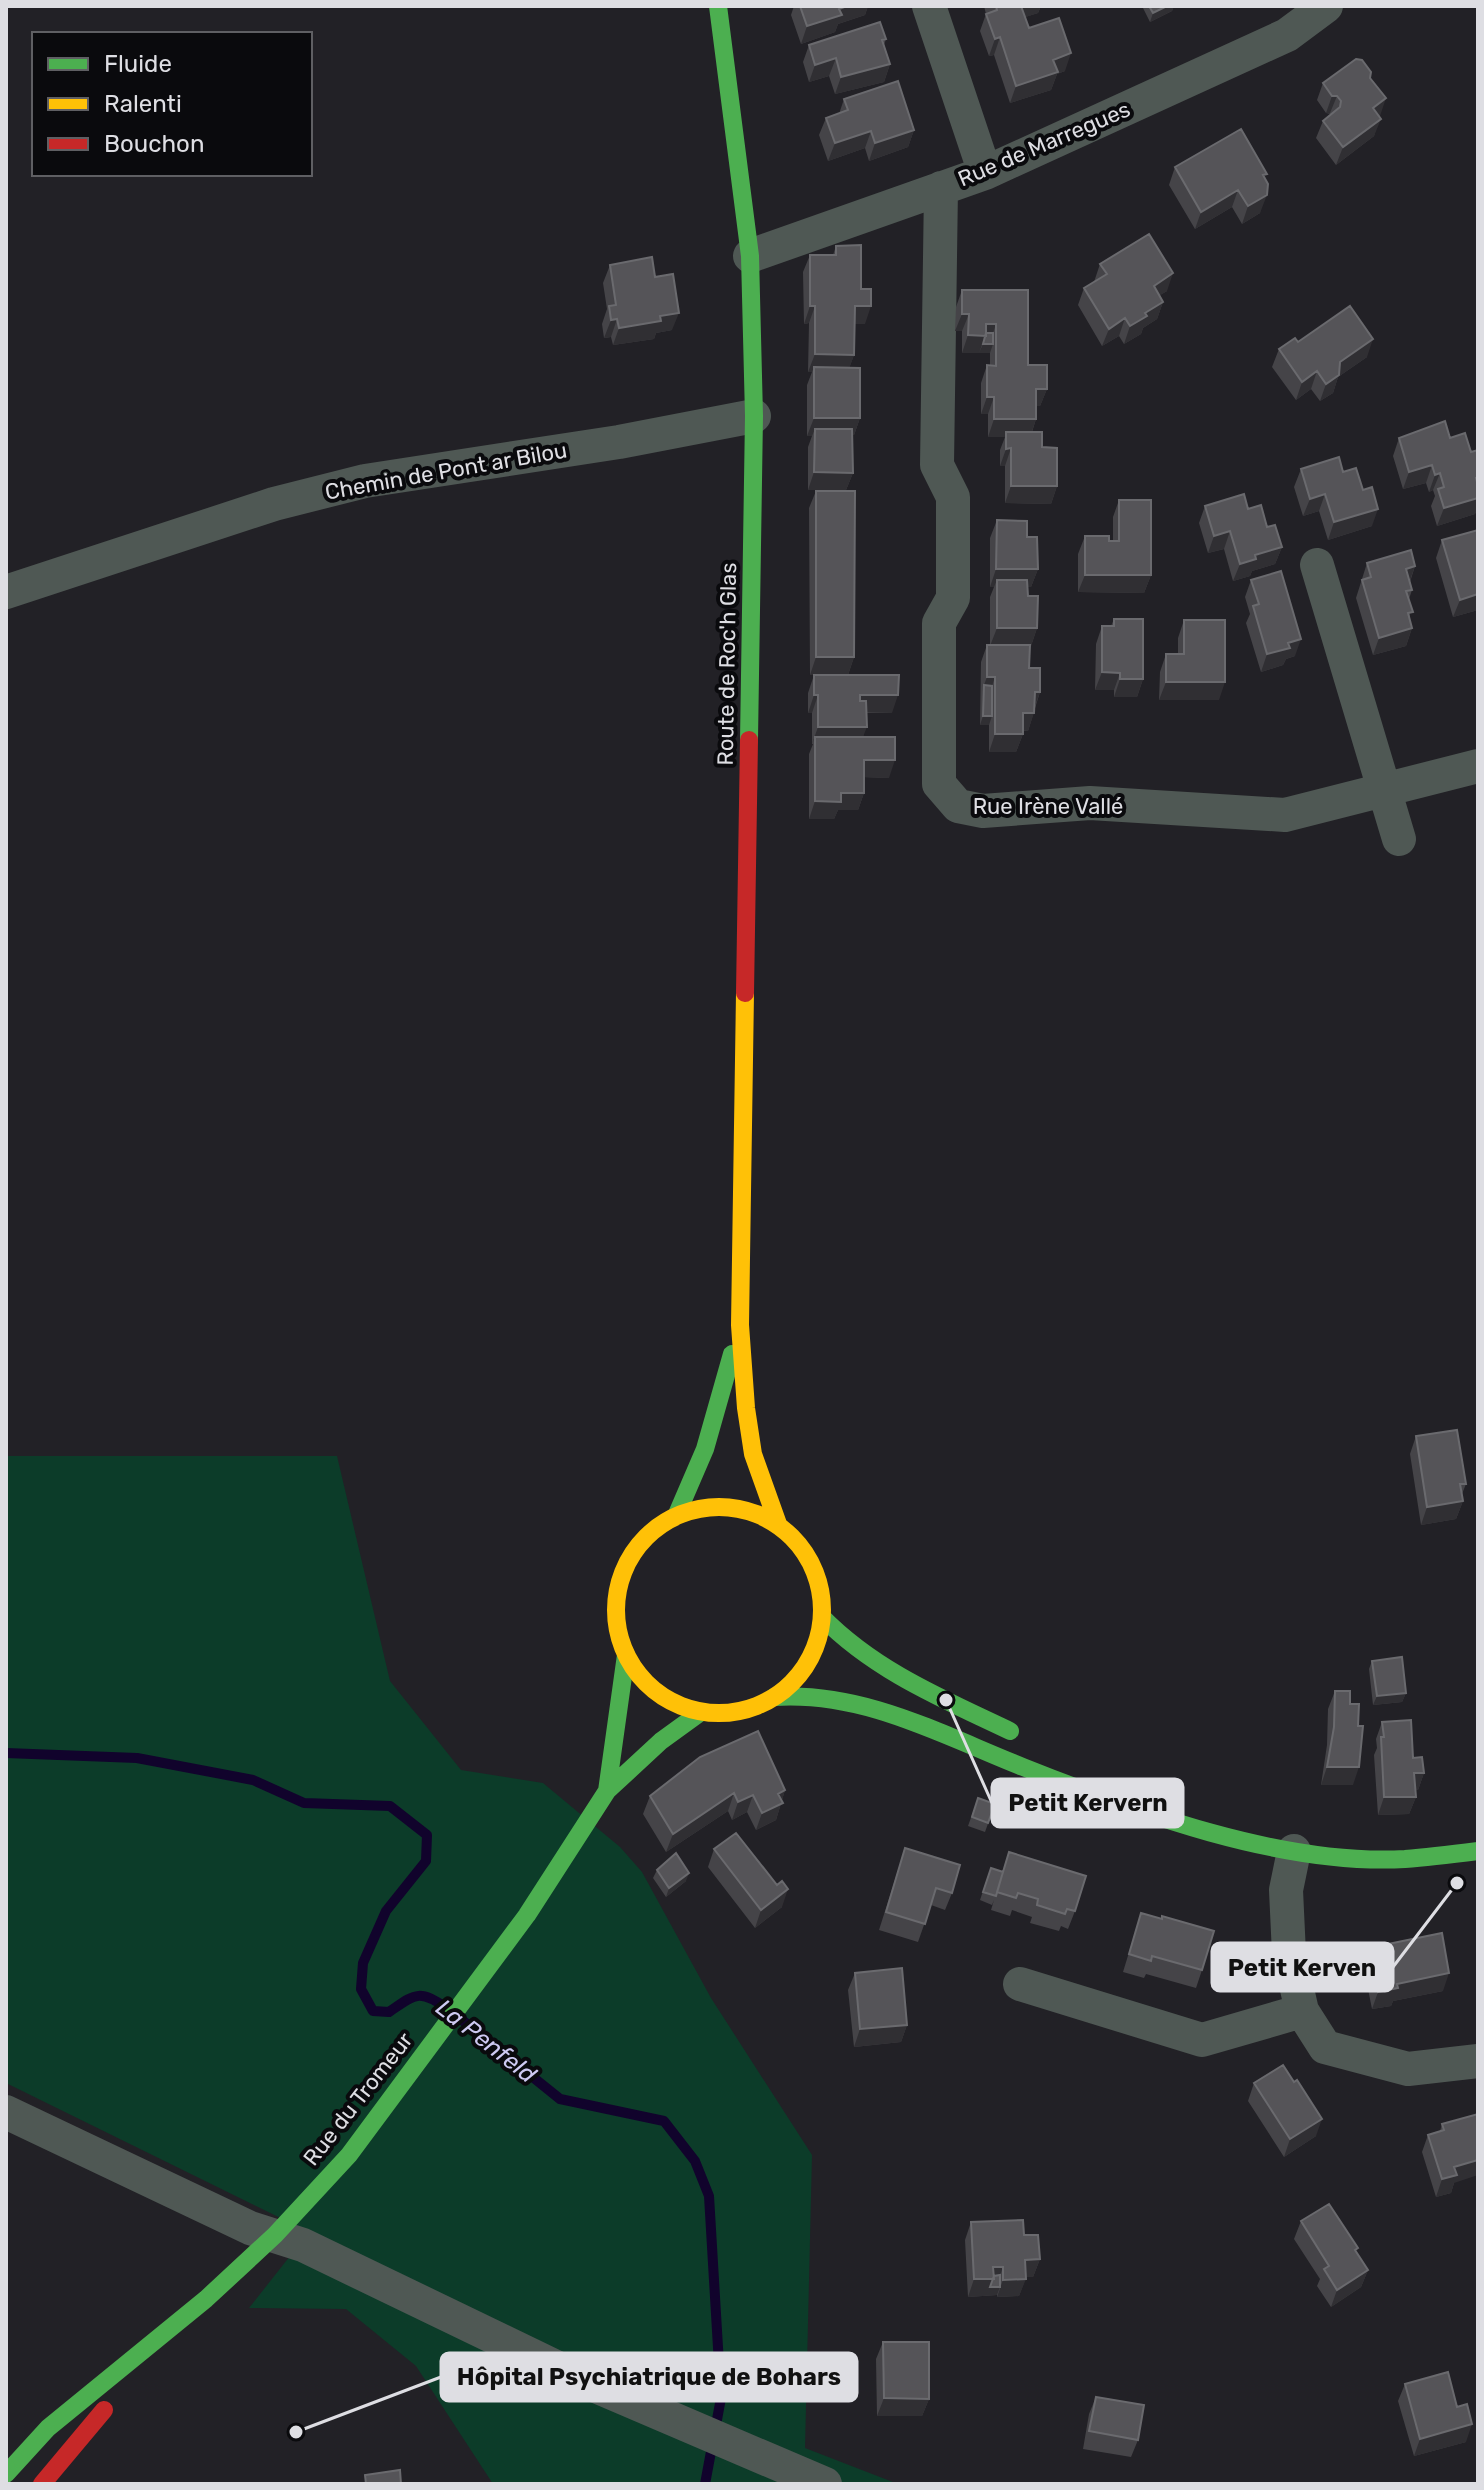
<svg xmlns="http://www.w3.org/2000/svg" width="1484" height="2490" viewBox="0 0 1484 2490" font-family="Rubik,sans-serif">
	<rect width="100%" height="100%" fill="#222126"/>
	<path fill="#0c3c29" d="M6,1456H337L390,1681L461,1770L543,1783L620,1847L642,1872L711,1998L812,2155L805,2448L898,2484H493L416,2366L346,2309L249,2308L309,2232L6,2083Z"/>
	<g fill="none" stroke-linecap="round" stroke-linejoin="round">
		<path stroke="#11032c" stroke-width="10" d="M6,1753L137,1758L253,1780L304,1803L390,1806L427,1835L426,1861L386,1911L363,1963L361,1989L373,2011L389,2012C414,1995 419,1988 446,2008
			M462,2020L560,2099L664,2121L695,2161L709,2196L721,2398L705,2484"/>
		<path stroke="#4f5854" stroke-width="34" d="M929,6L985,173
			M941,188L937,465L953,497V598L939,623V784L958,806L983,811L1090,803L1285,815L1478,766
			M750,256L985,173L1287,35L1326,6
			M1317,565L1399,839
			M6,592L274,504L365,481L619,442L754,416
			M1294,1851L1286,1890L1289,1954L1302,2011L1325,2047L1408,2069L1478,2061
			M1020,1984L1202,2040L1302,2011
			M6,2112L250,2228L303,2245L589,2383L825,2484"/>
		<path stroke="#4caf50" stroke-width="18" d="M718,6L750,256L754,416L749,740
			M677,1514L705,1449L732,1354
			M822,1617C875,1671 943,1699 1010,1731
			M774,1697C864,1691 942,1735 1023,1767C1136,1812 1282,1866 1405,1859C1430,1857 1454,1854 1478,1851
			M607,1791L626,1655
			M6,2474L48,2428L206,2299L275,2235L349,2155L527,1915L607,1791L661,1741L701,1712"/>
		<path stroke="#ffc107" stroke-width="18" d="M745,993L740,1325L746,1408L753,1454L778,1524
			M616 1610a103 103 0 1 1 206 0a103 103 0 1 1-206 0Z"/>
		<path stroke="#c62828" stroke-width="18" d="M745,993L749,740
			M42,2484L104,2410"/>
	</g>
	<path fill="#454448" d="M794,6H868L865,15L838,24L835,32L801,44L791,15Z
		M984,6H1041L1038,13L1025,17L1029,28L1065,71L1057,74L1051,90L1010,103L994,55L989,56L980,31L986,14Z
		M1142,6H1174L1172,11L1150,22Z
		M886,39L884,45L890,64L884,82L835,94L829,76L809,82L803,62L809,45Z
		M1370,78L1380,116L1374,136L1336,165L1316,138L1323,121L1331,114L1326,113L1317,100L1323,83Z
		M844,99L914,130L908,147L869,161L865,148L828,161L819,135L826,118L839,114Z
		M1175,167L1265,178L1260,213L1242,224L1232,207L1195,229L1169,185Z
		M836,246L861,289L865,324H854V355L849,368L860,418L854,435H852L853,473L846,490H808V447L812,436H807V385L812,372H808L809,323L804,324L803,272L810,255H833Z
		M1100,264L1167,291L1160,295L1163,302L1157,319L1143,328L1141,334L1124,344L1119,336L1102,346L1078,305L1084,288L1094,282Z
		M610,265L655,277L672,330L656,333L654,339L613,345L611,337L604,338L602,324L607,309L603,283Z
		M962,290H1028V365L1047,389L1040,406H1036V419L1032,432L1042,447L1057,486L1051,504L1005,503V466H1000V450L1005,437H988V414H981V383L987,365H990V353H962V331H955L956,307Z
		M1298,342L1367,357L1338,377L1333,393L1320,401L1311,389L1296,400L1272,367L1279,349Z
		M1399,438H1450L1471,452L1478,450V507L1475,514L1437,526L1431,506L1435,496L1433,490L1429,492L1426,483L1403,489L1393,456Z
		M1301,469L1343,472L1372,526L1328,540L1319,511L1303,516L1294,487Z
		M816,491L854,657L848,675H810L809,508Z
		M1119,500L1151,575L1144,593L1078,592V554L1085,536L1113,541V517Z
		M1205,506L1248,509L1267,527L1282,547L1275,564L1252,571L1250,576L1233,581L1224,549L1208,553L1199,523Z
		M997,520L1027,537L1038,569L1031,587H1028V596L1037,628L1031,646H1030L1029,668L1040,692L1028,731H1023V734L1016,752H989V725H980L981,662L987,645H990V597L994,587H990V538Z
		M1442,540L1478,610L1453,617L1436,558Z
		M1367,563L1415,566L1410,582L1412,590L1409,599L1410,620L1412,628L1406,646L1373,655L1356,598Z
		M1251,580L1295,656L1286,659L1283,665L1261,672L1246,623L1250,614L1245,597Z
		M1114,619L1143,679L1137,697H1114V690H1095L1096,644L1102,626H1111Z
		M1184,620L1219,700H1159L1160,672L1166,654H1178V638Z
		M814,675L892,713H867L863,737L889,778L864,777V793L858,810H838L834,819H809V754L813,744H812V713H808V693Z
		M1416,1436L1466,1484L1462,1494L1463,1501L1456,1519L1421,1525L1410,1454Z
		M1372,1661L1406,1693L1402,1702L1373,1705L1369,1669Z
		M1335,1691L1350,1704L1353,1785H1321L1327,1745L1328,1709Z
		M1382,1722L1424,1773L1418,1790H1415L1416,1797L1409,1814L1378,1815L1374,1755L1377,1748L1376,1739Z
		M785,1790L776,1820L756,1830L747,1812L732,1820L728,1811L666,1852L643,1814L650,1796Z
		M978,1798L995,1804L985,1832L968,1826Z
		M905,1848L952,1893L945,1910L931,1905L918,1942L879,1930Z
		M714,1849L782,1907L755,1928L708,1867Z
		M1009,1852L1075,1911L1068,1929L1061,1926L1059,1931L1030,1923L1032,1917L1012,1910L1010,1916L991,1910L994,1900L992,1905L980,1900L988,1876L1003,1872Z
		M657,1870L686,1881L666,1897L653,1878Z
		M1141,1913L1202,1970L1196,1988L1146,1974L1144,1978L1123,1972Z
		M1388,1944L1443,1991L1393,2001L1391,2006L1372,2009L1364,1969L1370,1951L1387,1948Z
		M855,1973L907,2025L901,2042L854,2047L848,1990Z
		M1254,2083L1316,2136L1284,2157L1248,2101Z
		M1442,2124L1454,2183L1451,2193L1436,2197L1422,2152L1428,2135L1440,2131Z
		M1301,2221L1356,2252L1368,2270L1361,2287L1331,2307L1317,2286L1320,2279L1294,2239Z
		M971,2222L1024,2235L1040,2259L1033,2277H1026L1019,2296L997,2297V2295L968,2297L965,2240Z
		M883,2342L929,2399L922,2416H877L876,2359Z
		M1405,2384L1466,2442L1414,2456L1398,2401Z
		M1096,2397L1138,2440L1131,2457L1083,2449L1089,2414Z"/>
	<path fill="#302f33" d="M847,6H868L865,15L838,24L835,32L801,44L807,26L839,9Z
		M1020,6H1041L1038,13L1014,21Z
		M1167,6H1174L1172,11L1150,22L1153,13Z
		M1000,37L994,55L989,56L995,39Z
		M1071,53L1065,71L1057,74L1051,90L1010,103L1016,86L1053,60Z
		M836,58L829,76L809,82L815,65Z
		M890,64L884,82L835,94L841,77Z
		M1332,96H1337L1330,113H1326Z
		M1386,98L1380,116L1367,126L1373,108Z
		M1381,119L1374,136L1336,165L1343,147Z
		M914,130L908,147L869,161L875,143Z
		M871,131L865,148L828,161L835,143Z
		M1238,190L1232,207L1195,229L1201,212Z
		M1267,195L1260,213L1242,224L1248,206Z
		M1173,273L1167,291L1147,303L1154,286Z
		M1163,302L1157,319L1143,328L1141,334L1124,344L1130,326L1145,313Z
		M810,306H815L809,323L804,324Z
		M855,306H871L865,324H848Z
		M679,313L672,330L656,333L654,339L613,345L619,328L660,316Z
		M962,314H969L962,331H955Z
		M1125,318L1119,336L1102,346L1109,329Z
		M617,319L611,337L604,338L611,320Z
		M986,324H996L990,342H983L979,353H962L968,335Z
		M1373,339L1367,357L1338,377L1333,393L1320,401L1326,384L1340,362Z
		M983,344H993L990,353H979Z
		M815,354L854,355L848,372L814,367L812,372H808Z
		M1317,371L1311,389L1296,400L1302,382Z
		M1036,389H1047L1040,406H1030Z
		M987,397H994L988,414H981Z
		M814,418H860L854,435L815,436V429L812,436H807Z
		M994,419H1036L1030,437L1006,432L1005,437H988Z
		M1011,448L1005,466H1000L1006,449Z
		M1432,465L1426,483L1403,489L1409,472Z
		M814,472L853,473L846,490H808Z
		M1440,473L1433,490L1429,492L1435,475Z
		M1011,486H1057L1051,504L1005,503Z
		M1325,494L1319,511L1303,516L1310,499Z
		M1478,498V507L1475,514L1437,526L1444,508Z
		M1378,509L1372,526L1328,540L1334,522Z
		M1230,531L1224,549L1208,553L1214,536Z
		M1282,547L1275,564L1252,571L1250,576L1233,581L1240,564L1255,555Z
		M1415,566L1409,583L1406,569Z
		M996,569H1038L1031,587H997V580L994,587H990Z
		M1085,575H1151L1144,593L1078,592Z
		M1478,594V610L1453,617L1460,600Z
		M997,628H1037L1031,646H990Z
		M1412,628L1406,646L1373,655L1379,638Z
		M1301,639L1295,656L1286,659L1283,665L1261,672L1267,654L1288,643Z
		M816,657H854L848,675H810Z
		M1102,672L1120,673L1114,690H1095Z
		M987,677H995L989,695L984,685Z
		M1120,679H1143L1137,697H1114Z
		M1166,682H1225L1219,700H1159Z
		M1035,692H1040L1034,709Z
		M814,695H818L812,713H808Z
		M860,695H898L892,713L854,712Z
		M1023,713H1034L1028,731L1016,730Z
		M983,716H992L989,725H980Z
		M818,727H867L860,744L815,737L812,744Z
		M995,734H1023L1016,752H989Z
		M864,760H895L889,778L858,777Z
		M841,793H864L858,810H838L834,819H809L815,801Z
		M1463,1501L1456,1519L1421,1525L1427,1507Z
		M1406,1693L1402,1702L1373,1705L1377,1696Z
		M1327,1767H1359L1353,1785H1321Z
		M1414,1773H1424L1418,1790L1408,1791Z
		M785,1790L776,1820L756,1830L762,1813L778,1794Z
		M734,1793L728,1811L666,1852L673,1834Z
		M753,1795L747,1812L732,1820L738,1802Z
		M1384,1797H1416L1409,1814L1378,1815Z
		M689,1873L686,1881L666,1897L669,1888Z
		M788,1889L782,1907L755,1928L761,1910Z
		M1449,1973L1443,1991L1393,2001L1391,2006L1372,2009L1378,1992L1397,1984Z
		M907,2025L901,2042L854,2047L860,2029Z
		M1322,2119L1316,2136L1284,2157L1290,2139Z
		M1478,2160V2175L1454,2183L1451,2193L1436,2197L1442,2179L1454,2167Z
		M1040,2259L1033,2277H1018L1025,2260Z
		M993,2267H1003L997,2284L1000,2287L997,2295L968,2297L974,2279Z
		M1368,2270L1361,2287L1331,2307L1337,2290Z
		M1026,2279L1019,2296L997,2297L1003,2280Z
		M884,2398L929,2399L922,2416H877Z
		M1472,2424L1466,2442L1414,2456L1420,2439Z"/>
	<path fill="#555458" stroke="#6a6a6e" stroke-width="2" d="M800,6H847L839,9L842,15L807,26Z
		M996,6H1021L1029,28L1059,18L1071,53L1053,60L1058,72L1016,86L1000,37L995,39L986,14L997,10Z
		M1149,6H1167L1153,13Z
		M880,22L886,39L882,40L890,64L841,77L836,58L815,65L809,45Z
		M1356,59L1362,60L1371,72L1370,78L1386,98L1373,108L1381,119L1343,147L1323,121L1340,107L1341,101L1337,96H1332L1323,83Z
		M898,81L914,130L875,143L871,131L835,143L826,118L848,110L844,99Z
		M1241,129L1267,174L1263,175L1268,184L1267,195L1248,206L1238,190L1201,212L1175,167Z
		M1149,234L1173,273L1154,286L1163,302L1145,313L1147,316L1130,326L1125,318L1109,329L1084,288L1107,274L1100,264Z
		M861,245V289H871V306H855L854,355L815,354V306H810V255H836V246Z
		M652,257L655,277L673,274L679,313L660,316L661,321L619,328L617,319L611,320L609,306L616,305L610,265Z
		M962,290H1028V365H1047V389H1036V419H994V397H987V365L996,366V324H986V336L968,335L969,314H962Z
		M1350,306L1373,339L1340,362L1339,375L1326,384L1317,371L1302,382L1279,349L1295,338L1298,342Z
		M986,333H993V344H983Z
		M814,367L860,368V418H814Z
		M1445,421L1450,438L1465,433L1471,452L1478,450V478H1476L1478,486V498L1444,508L1438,489L1444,487L1440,473L1435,475L1432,465L1409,472L1399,438Z
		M815,429H852L853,473L814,472Z
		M1006,432H1042V447L1057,448V486H1011V448L1006,449Z
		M1339,457L1343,472L1356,468L1363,490L1372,487L1378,509L1334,522L1325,494L1310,499L1301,469Z
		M816,491H855L854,657H816Z
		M1244,494L1248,509L1261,505L1267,527L1275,525L1282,547L1255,555L1256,559L1240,564L1230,531L1214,536L1205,506Z
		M1119,500H1151V575H1085V536H1109V541H1119Z
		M997,520L1027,521V537H1037L1038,569H996Z
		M1478,530V594L1460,600L1442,540Z
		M1411,550L1415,566L1406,569L1412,590L1406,591L1413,612L1408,613L1412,628L1379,638L1362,580L1371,577L1367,563Z
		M1281,571L1301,639L1288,643L1290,648L1267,654L1253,606L1259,604L1251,580Z
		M997,580H1027L1028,596H1038L1037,628H997Z
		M1114,619H1143V679H1120V673L1102,672V626H1114Z
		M1184,620H1225V682H1166V654H1184Z
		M987,645H1030L1029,668H1040V692H1035L1034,713H1023V734H995V677H987Z
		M814,675H899L898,695H860V701H866L867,727H818V695H814Z
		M984,685L992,686V716H983Z
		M815,737H895V760H864V793H841V802L815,801Z
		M1457,1430L1466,1484H1460L1463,1501L1427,1507L1416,1436Z
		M1402,1657L1406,1693L1377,1696L1372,1661Z
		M1335,1691H1350V1704H1359L1358,1726H1363L1359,1767H1327L1334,1727Z
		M1411,1720L1413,1758L1422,1757L1424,1773H1414L1416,1797H1384L1381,1737H1384L1382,1722Z
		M758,1731L785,1790L778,1794L783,1803L762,1813L753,1795L738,1802L734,1793L673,1834L650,1796L700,1757Z
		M978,1798L995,1804L988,1823L972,1817Z
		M736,1833L777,1885L782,1881L788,1889L761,1910L714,1849Z
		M905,1848L960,1865L952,1893L936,1888L925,1924L886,1912Z
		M1009,1852L1086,1876L1075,1911L1067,1909L1065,1914L1037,1905L1038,1899L1018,1893L1016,1898L997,1892Z
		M676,1853L689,1873L669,1888L657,1870Z
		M991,1868L1003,1872L996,1896L983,1892Z
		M1141,1913L1162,1919V1916L1214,1931L1202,1970L1152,1956L1151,1961L1129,1954Z
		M1442,1933L1449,1973L1397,1984L1398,1988L1378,1992L1370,1951L1389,1947L1388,1944Z
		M902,1968L907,2025L860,2029L855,1973Z
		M1283,2065L1294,2082L1297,2080L1322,2119L1290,2139L1254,2083Z
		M1478,2114V2160L1454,2167L1457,2175L1442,2179L1428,2135L1444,2130L1442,2124Z
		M1329,2204L1358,2248L1355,2250L1368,2270L1337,2290L1324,2269L1329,2266L1301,2221Z
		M1023,2220L1024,2235H1038L1040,2259L1025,2260L1026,2279L1003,2280V2267H993L994,2279H974L971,2222Z
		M1000,2275V2287H990L994,2276Z
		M883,2342H929V2399L884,2398Z
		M1448,2372L1457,2407L1467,2404L1472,2424L1420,2439L1405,2384Z
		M1096,2397L1144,2405L1138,2440L1089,2431Z
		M400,2470L401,2484H366L365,2475Z"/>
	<g text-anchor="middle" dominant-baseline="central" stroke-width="8" stroke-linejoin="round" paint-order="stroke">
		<g font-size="22" fill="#dedee3" stroke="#0a0a0d">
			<text transform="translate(1044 144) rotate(-23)">Rue de Marregues</text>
			<text transform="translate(446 471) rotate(-10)">Chemin de Pont ar Bilou</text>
			<text transform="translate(727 664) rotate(-89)">Route de Roc'h Glas</text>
			<text x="1048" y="806">Rue Irène Vallé</text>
			<text transform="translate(358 2099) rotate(-52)">Rue du Tromeur</text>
		</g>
		<g font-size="24" font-style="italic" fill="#cecaf2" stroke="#0a0a0d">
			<text transform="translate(486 2041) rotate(38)">La Penfeld</text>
		</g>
	</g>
	<path fill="none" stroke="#dedee3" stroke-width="3" d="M946 1700L992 1803M1457 1883L1393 1967M296 2432L441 2377"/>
	<g fill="#dedee3" stroke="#0a0a0d" stroke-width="3">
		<circle cx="946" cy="1700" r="8"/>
		<circle cx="1457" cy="1883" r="8"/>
		<circle cx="296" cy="2432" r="8"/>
	</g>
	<g fill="#dedee3" stroke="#dedee3" stroke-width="3">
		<rect x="992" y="1779" width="191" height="48" rx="8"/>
		<rect x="1212" y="1943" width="181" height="48" rx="8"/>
		<rect x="441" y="2353" width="416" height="48" rx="8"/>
	</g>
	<g font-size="24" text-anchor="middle" font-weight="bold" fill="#111">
		<text x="1088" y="1811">Petit Kervern</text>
		<text x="1302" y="1976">Petit Kerven</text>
		<text x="649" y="2385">Hôpital Psychiatrique de Bohars</text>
	</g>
	<rect width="1484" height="2490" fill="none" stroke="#dedee3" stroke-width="16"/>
	<rect x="32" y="32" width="280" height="144" fill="#0a0a0d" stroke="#5f5f63" stroke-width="2"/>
	<rect x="48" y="58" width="40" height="12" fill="#4caf50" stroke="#5f5f63" stroke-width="2"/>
	<text x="104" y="72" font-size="24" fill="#dedee3">Fluide</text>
	<rect x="48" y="98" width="40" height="12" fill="#ffc107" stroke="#5f5f63" stroke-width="2"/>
	<text x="104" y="112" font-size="24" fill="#dedee3">Ralenti</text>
	<rect x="48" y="138" width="40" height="12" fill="#c62828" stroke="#5f5f63" stroke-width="2"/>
	<text x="104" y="152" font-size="24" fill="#dedee3">Bouchon</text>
</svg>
